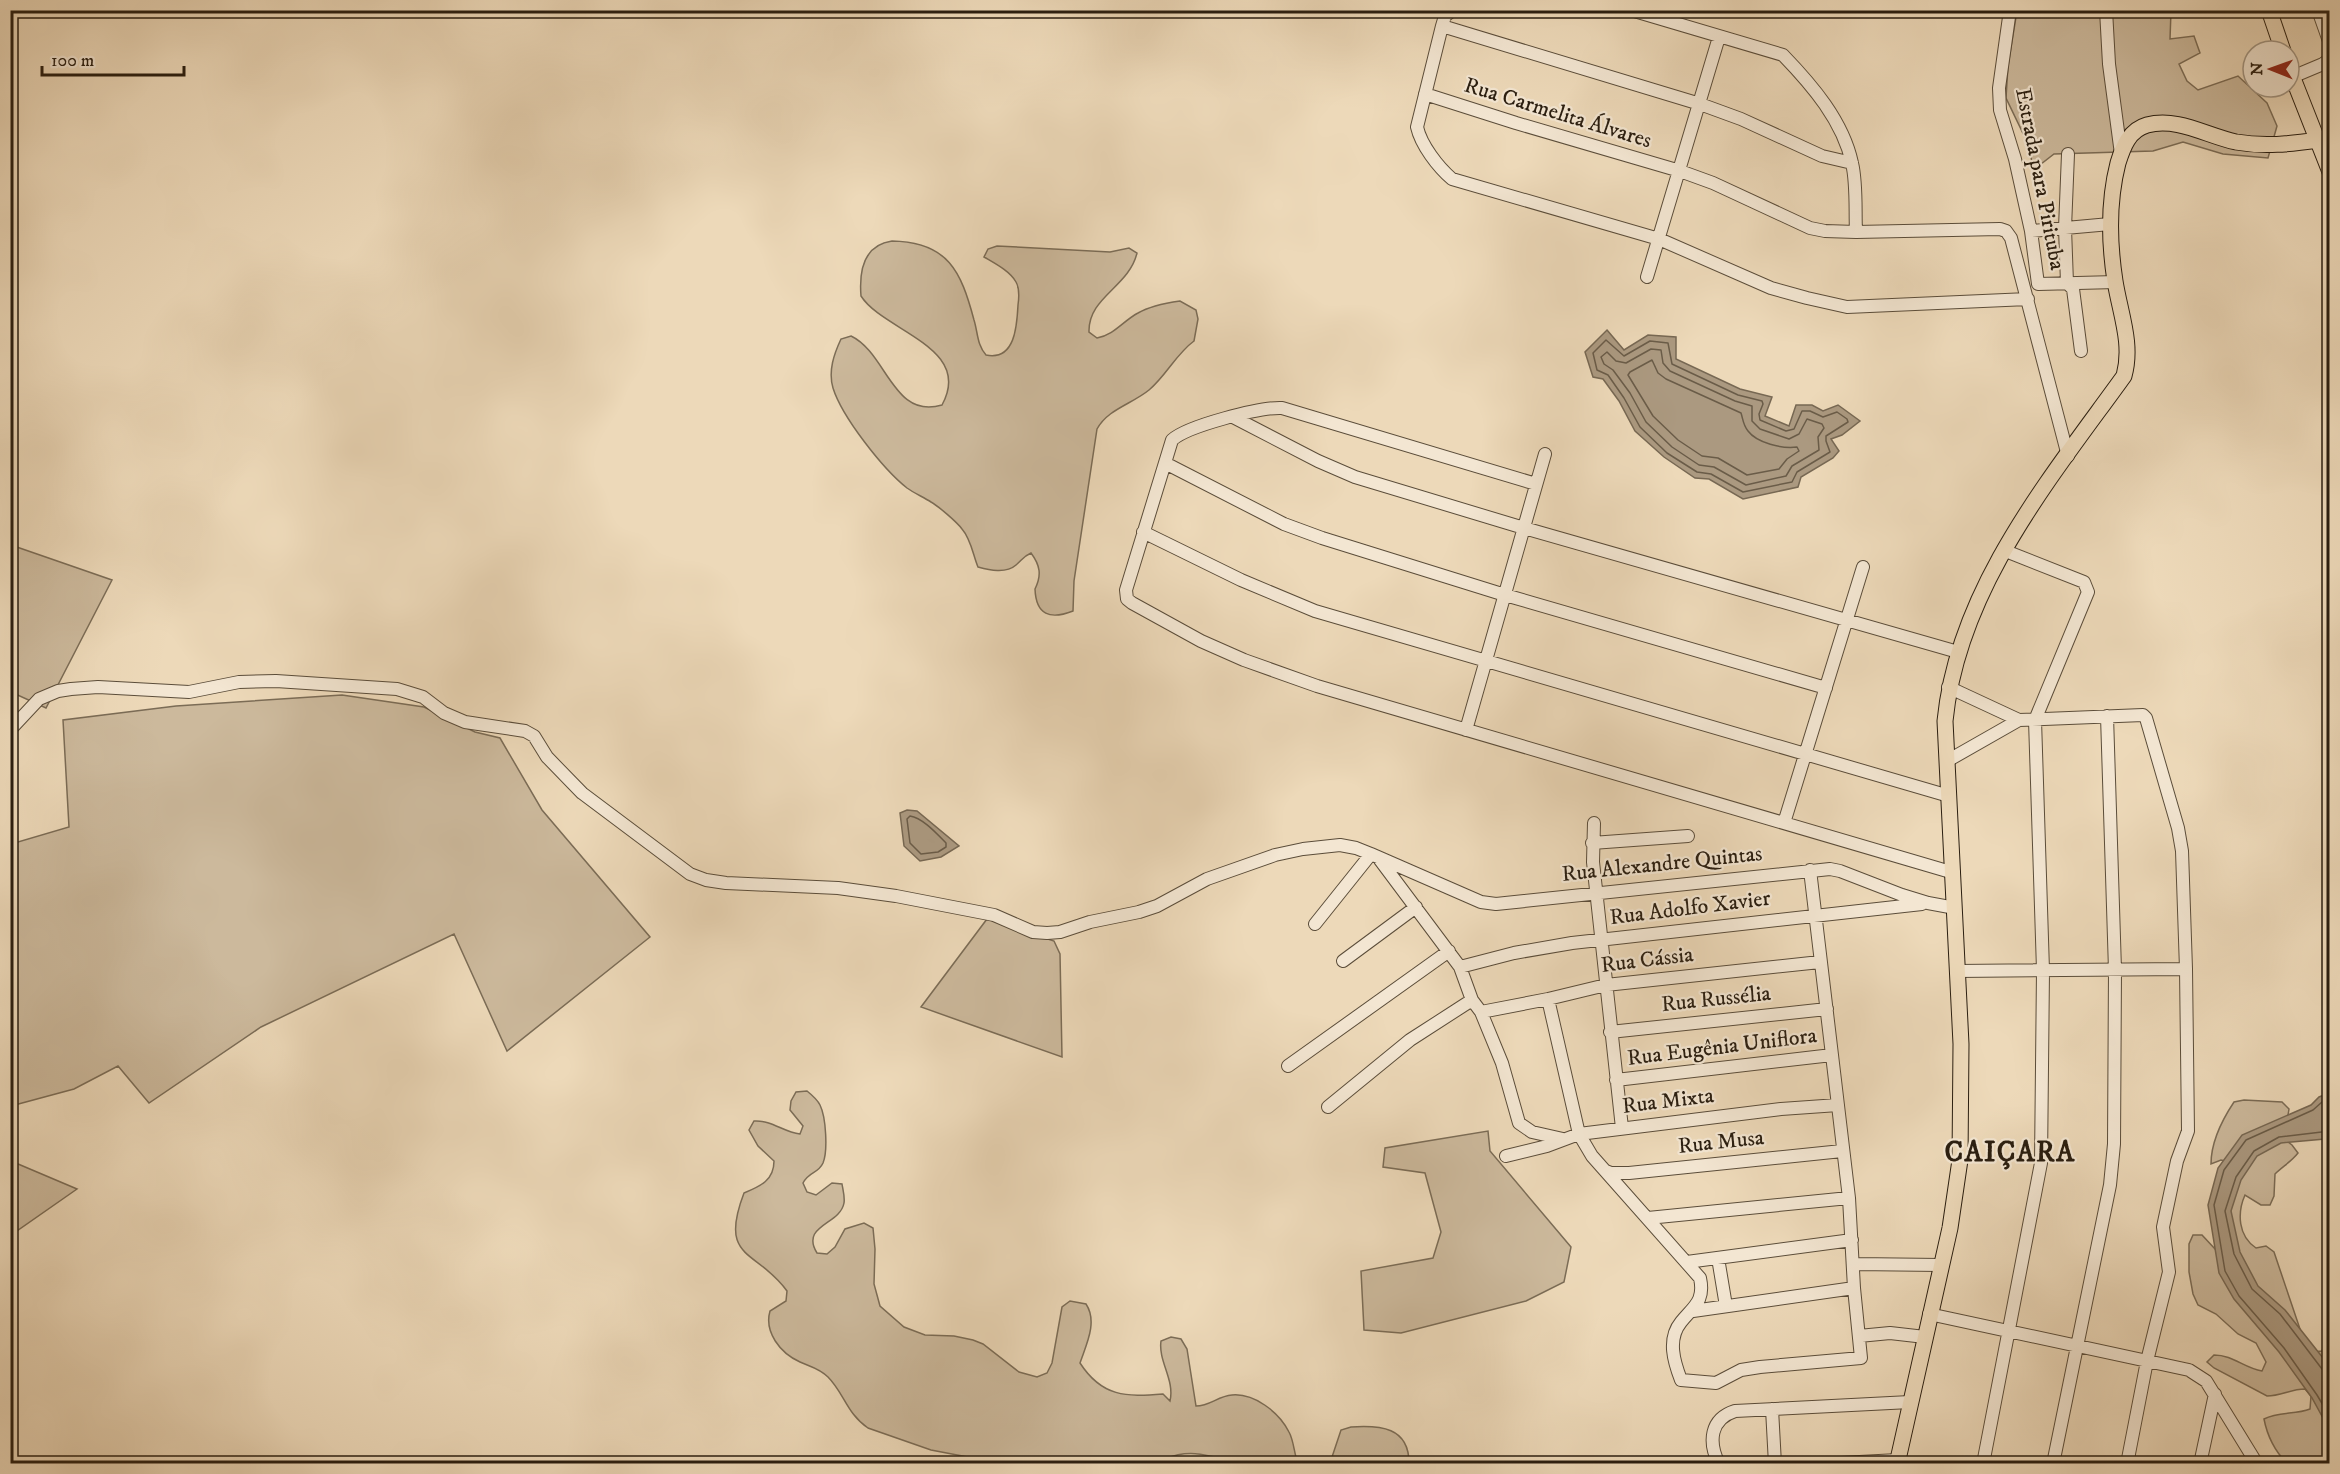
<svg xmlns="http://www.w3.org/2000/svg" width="2340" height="1474" viewBox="0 0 2340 1474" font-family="'IM FELL DW Pica',serif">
	<rect width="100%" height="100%" fill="#edd9b9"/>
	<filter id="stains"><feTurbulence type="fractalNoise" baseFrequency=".00333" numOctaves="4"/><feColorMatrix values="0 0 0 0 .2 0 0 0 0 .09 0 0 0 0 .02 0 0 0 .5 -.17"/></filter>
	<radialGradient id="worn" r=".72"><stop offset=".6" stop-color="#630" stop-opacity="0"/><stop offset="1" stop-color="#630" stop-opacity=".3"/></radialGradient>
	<path fill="#ccb99c" stroke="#7b6c56" stroke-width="1.5" d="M2017,11H2171L2170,39L2194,36L2200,53L2179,64L2187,81L2198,90L2238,76L2267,103L2277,126L2268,158L2223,154L2183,142L2153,151L2054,154L2041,164H2032L2030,148L2006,98L2008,66Z
		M892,241C948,242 961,271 974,320C978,333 977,345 986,355C1015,361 1017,326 1018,305C1019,298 1020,289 1016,282C1010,271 994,263 984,257L988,249L997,246L1110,252L1129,248L1137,253C1129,287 1088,297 1089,332L1097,338C1114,335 1123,321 1138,313C1150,306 1166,303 1180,301L1196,310L1198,319L1194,341C1176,354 1166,376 1149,390C1132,404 1108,409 1097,429L1074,581L1073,611C1050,620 1036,615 1035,589C1042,575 1040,565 1031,553C1024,556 1022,560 1016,565C1006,574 989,570 978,567C973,555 971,539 962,529C957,522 938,506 931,502C923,497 914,493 907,488C883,469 842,417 833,388C828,371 834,354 841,339L851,336C887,353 893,420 942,405C974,347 883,331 861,296C859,271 863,245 892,241Z
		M11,545L112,580L46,708L11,692Z
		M342,695L424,707L475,732L500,738L542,810L650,937L507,1051L454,934L261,1027L149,1103L118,1066L74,1089L11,1106V844L69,827L63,720L176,706Z
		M987,919L1054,941L1060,954L1062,1057L921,1007Z
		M807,1091C812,1095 817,1099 820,1105C826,1117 828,1151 823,1163C818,1174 809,1171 803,1183L807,1192L816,1195L832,1183L842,1184C843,1190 845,1197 844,1203C840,1225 800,1225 817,1253L827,1254L835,1247L845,1229L864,1223L873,1228L875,1249L874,1284L880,1306L904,1327L925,1335L954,1336L973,1340L983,1344L1019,1372L1037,1377L1047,1373L1052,1363L1062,1307L1070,1301L1086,1304C1098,1322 1086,1345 1080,1363C1102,1397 1126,1397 1163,1394L1170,1401C1175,1380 1158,1361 1161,1341L1171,1337L1181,1339L1187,1349L1196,1406C1210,1406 1218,1396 1232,1395C1254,1393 1279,1412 1289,1432C1294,1441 1294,1454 1298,1463C1281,1464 1262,1466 1245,1464C1218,1460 1194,1446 1166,1459L1165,1463H999L931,1450L868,1428C847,1414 844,1393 828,1377C819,1368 811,1367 800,1362C780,1353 764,1332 770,1311L786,1301L787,1291C757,1249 718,1261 744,1193C761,1186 774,1180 774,1161L758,1146L749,1130L754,1121C772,1120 783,1132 800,1134L803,1126L790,1110L791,1101L796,1092Z
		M2244,1100L2282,1102L2289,1109L2284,1139L2292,1145L2298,1153C2291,1162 2283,1166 2275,1174L2274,1196L2270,1205H2261L2245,1195C2237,1213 2238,1236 2256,1248L2266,1246L2274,1252L2302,1335L2312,1352L2322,1351L2329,1332V1463H2287C2275,1452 2267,1435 2264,1419C2279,1411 2295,1415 2310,1409L2311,1396L2305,1389C2291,1389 2281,1396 2267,1396L2214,1368L2207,1362L2214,1355C2233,1355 2244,1368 2262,1371L2266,1362L2256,1343L2238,1334L2216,1314L2198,1305L2193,1294L2189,1272V1244L2193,1235H2202L2216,1250L2231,1252L2230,1162L2221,1160L2211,1164C2211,1142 2222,1120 2234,1102Z
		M1488,1131L1490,1151L1571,1247L1564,1282L1526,1301L1401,1333L1364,1330L1361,1271L1433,1258L1441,1232L1425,1173L1383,1167L1385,1148Z
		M11,1161L77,1189L11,1235Z
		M1351,1427C1380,1425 1409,1427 1409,1463H1330L1341,1430Z"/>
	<path fill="#ab9980" stroke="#776853" stroke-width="1.5" d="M1607,330L1624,350L1648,335L1676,337V359L1740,389L1772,397L1765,416L1789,426L1796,405H1812L1823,411L1838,405L1860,421L1842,435L1831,439L1839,451L1833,458L1801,477L1798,487L1743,499L1709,479L1695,478L1664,457L1635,431L1619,401L1603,379L1593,377L1585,352Z
		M907,810L917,811L959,846L941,857L920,861L904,846L900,813Z
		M2329,1093V1134L2325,1139L2281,1143L2257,1156L2241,1180L2231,1211L2240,1252L2258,1286L2285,1310L2323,1358L2329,1370V1429L2312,1398L2279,1352L2234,1299L2219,1273L2208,1205L2218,1168L2242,1135L2311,1105L2319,1097Z"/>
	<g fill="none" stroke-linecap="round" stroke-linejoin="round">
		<path stroke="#6a5c48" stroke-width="1.5" d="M1606,340L1624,356L1650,341L1668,343L1672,364L1738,395L1762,401L1763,404L1759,414L1760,420L1786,431L1794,429L1802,411H1810L1823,417L1837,412L1847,419L1848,422L1826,436V441L1830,452L1797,472L1792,482L1743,492L1711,474L1697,472L1667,453L1640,427L1624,398L1608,375L1597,370L1593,353Z
			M1651,349L1661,350L1663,363L1670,371L1735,401L1752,406V421L1760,429L1789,439L1799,434L1807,419L1822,424L1824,428L1818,437L1819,450L1792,466L1786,476L1746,485L1714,467L1699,465L1672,447L1646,422L1630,393L1613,370L1604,364L1601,357L1607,352L1616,361L1626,363Z
			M1652,360L1658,373L1666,379L1741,413C1743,419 1743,425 1748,431C1757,443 1782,449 1797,447L1799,451L1787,459L1779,469L1747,475L1718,458L1702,456L1678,440L1653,416L1628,375L1630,372Z
			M910,816C923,818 937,834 946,843V847L938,852L921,854L910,843L907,819Z
			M2330,1100L2322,1102L2313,1110L2246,1140L2224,1170L2214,1205L2225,1271L2239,1296L2284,1348L2317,1395L2330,1417
			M2330,1131L2279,1137L2254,1151L2236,1177L2225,1211L2234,1254L2252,1289L2280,1314L2322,1369L2330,1371"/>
		<defs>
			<path id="minor" d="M1453,10L1445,16L1442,26L1417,127C1421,145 1438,167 1452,179L1659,239L1771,288L1807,298L1847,307L2028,299
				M1631,10L1783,55C1812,85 1843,121 1852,163C1857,184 1855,210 1856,232
				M2010,10L1999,88L2000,110L2015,159L2031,231L2038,284L2116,282
				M2106,10L2109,64L2121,154
				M2318,10L2330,44
				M1442,26L1700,104L1741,119L1822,156L1852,163
				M2292,77L2323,64L2330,59
				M1425,94L1516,123L1680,171L1713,183L1810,228L1825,231L1856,232L2000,229L2006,231L2011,238L2068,456
				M2068,154L2065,228L2067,283L2073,289L2081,351
				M2031,231L2110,224
				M1647,277L1719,37
				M1233,417L1318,461L1355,477L1524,528L1958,652
				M1165,463L1284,524L1322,538L1505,595L1826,688
				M1536,484L1282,408C1260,407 1187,426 1172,440L1126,590L1127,599L1132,603L1201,641L1244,660L1317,686L1954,873
				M1143,532L1241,580L1315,611L1949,796
				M1948,687L2019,720
				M10,730L39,699L58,691L71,689L98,687L189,692L239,682L276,681L397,689L423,697L444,713L465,722L525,731L534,736L547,757L582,793L690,874L706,880L726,883L838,888L896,896L994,915L1033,932L1047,933L1060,932L1090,922L1139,912L1157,906L1207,879L1275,855L1303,849L1340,845L1356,848L1371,854L1481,902L1496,904L1830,869L1840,871L1902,895L1928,903L1955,908
				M1466,730L1545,454
				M1947,761L2019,720L2143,715L2146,718L2178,828L2182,851L2186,969L2188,1131L2177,1161L2163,1227L2169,1272L2147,1361L2127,1464
				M1594,823L1593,862L1622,1128
				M1784,823L1863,567
				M1592,843L1688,836
				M1380,860L1460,967L1472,1000L1481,1012L1502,1063L1519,1123L1532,1132L1563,1139
				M1315,924L1371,854
				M1343,961L1416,907
				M1460,967L1514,953L1572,943L1922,904
				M1957,971L2186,969
				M1548,999L1579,1134L1592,1156L1700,1278C1705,1301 1694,1306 1681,1322C1667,1339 1674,1362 1681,1380L1716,1383L1741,1370L1760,1367L1861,1358L1854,1288L1849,1198L1810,870
				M1481,1012L1548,999L1606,985L1820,962
				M1610,1032L1827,1009
				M1288,1066L1449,951
				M1616,1080L1832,1055
				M1328,1107L1410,1040L1472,1000
				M1506,1156L1547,1146L1579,1134L1781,1109L1838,1105
				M1606,1171L1611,1173H1629L1842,1151
				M1648,1218L1849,1198
				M1718,1258L1726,1306
				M1687,1262L1852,1240
				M1854,1264L1941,1265
				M1693,1311L1854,1288
				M1929,1314L2189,1370L2206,1381L2257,1464
				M1859,1336L1890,1333L1925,1337
				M1772,1409L1775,1464
				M1719,1464C1708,1442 1710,1419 1735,1411L1910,1402
				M1821,1464L1898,1460
				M1983,1464L2041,1163L2043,970L2035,720L2088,592L2084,582L2003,550
				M2053,1464L2110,1185L2114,1144L2115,970L2107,716
				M2200,1464L2215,1394"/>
			<path id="major" d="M2269,10L2283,51
				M2289,68L2330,172
				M1897,1464L1950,1228L1960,1160L1961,1044L1945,721C1958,589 2049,480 2124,376C2133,344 2120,313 2115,281C2109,242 2108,202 2118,163C2123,147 2129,130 2147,125C2178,117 2207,136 2236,142C2264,147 2290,144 2318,140"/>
		</defs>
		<use href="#minor" stroke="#5b4d3a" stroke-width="14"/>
		<use href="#major" stroke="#2a1e10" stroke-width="17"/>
		<use href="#minor" stroke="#f3e6d2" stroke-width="12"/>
		<use href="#major" stroke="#edd9b9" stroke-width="15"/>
	</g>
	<g text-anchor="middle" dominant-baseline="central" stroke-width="4.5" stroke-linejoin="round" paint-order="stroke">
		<g font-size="22" fill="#2a1e10" stroke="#f3e6d2">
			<text transform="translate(1558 113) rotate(17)">Rua Carmelita Álvares</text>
			<text transform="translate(2040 179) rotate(79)">Estrada para Pirituba</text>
			<text transform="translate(1662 864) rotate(-6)">Rua Alexandre Quintas</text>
			<text transform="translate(1690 908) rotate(-7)">Rua Adolfo Xavier</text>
			<text transform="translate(1647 960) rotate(-7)">Rua Cássia</text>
			<text transform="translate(1716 999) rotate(-6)">Rua Russélia</text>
			<text transform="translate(1722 1047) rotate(-7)">Rua Eugênia Uniflora</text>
			<text transform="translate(1668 1101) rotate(-7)">Rua Mixta</text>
			<text transform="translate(1721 1142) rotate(-6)">Rua Musa</text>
		</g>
		<g font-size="28" font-weight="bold" letter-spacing="1.5" fill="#2a1e10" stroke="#f3e6d2">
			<text x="2010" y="1152">CAIÇARA</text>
		</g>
	</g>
	<rect width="2340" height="1474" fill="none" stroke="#edd9b9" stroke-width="36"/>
	<rect x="12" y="12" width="2316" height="1450" fill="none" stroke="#2a1e10" stroke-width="3"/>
	<rect x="18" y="18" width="2304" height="1438" fill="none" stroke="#2a1e10" stroke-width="1.5"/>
	<g transform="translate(2271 69) rotate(271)"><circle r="28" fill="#f3e6d2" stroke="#a39684" stroke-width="1.5"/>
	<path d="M0-4.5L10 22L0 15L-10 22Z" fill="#8f2418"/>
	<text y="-9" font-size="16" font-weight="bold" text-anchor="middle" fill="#2a1e10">N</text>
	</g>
	<path d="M42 66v9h142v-9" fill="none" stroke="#2a1e10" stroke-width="3"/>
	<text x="51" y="66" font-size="18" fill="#2a1e10" stroke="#f3e6d2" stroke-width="4.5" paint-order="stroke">100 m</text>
	<rect width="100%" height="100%" filter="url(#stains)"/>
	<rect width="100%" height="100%" fill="url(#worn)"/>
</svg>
